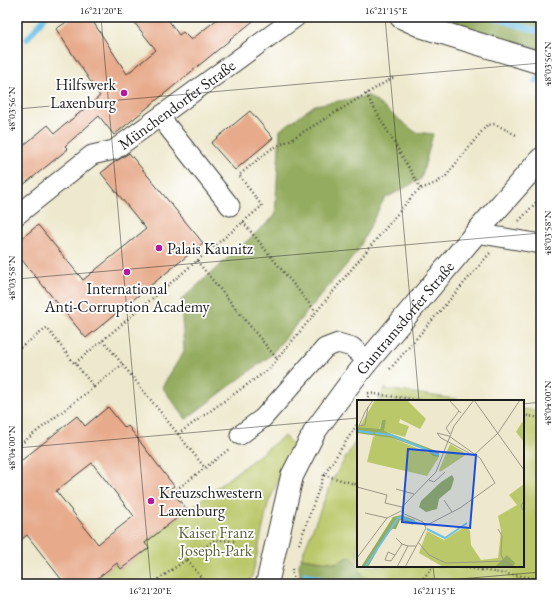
<svg xmlns="http://www.w3.org/2000/svg" width="558" height="601" viewBox="0 0 558 601" font-family="'EB Garamond',serif">
	<rect width="100%" height="100%" fill="#fff"/>
	<filter id="ink" filterUnits="userSpaceOnUse"><feTurbulence type="fractalNoise" baseFrequency=".025" numOctaves="2"/><feDisplacementMap in="SourceGraphic" scale="8" xChannelSelector="R" yChannelSelector="G"/><feConvolveMatrix kernelMatrix="1 2 1 2 8 2 1 2 1" color-interpolation-filters="sRGB"/></filter>
	<filter id="wash" filterUnits="userSpaceOnUse"><feTurbulence type="fractalNoise" baseFrequency=".012" numOctaves="4" result="noise"/><feDisplacementMap in="SourceGraphic" scale="16" xChannelSelector="R" yChannelSelector="G"/><feGaussianBlur stdDeviation="0.9" result="paint"/><feColorMatrix in="noise" values="0 0 0 0 0 0 0 0 0 0 0 0 0 0 0 0 0 1.4 0 .05"/><feComposite in="paint" operator="in"/></filter>
	<g filter="url(#wash)">
		<rect width="100%" height="100%" fill="#eee9ce"/>
		<path fill="#bbc86a" stroke="#6c7243" d="M385,389L469,401H378Z
			M523,409L541,411V584H379L364,577L351,556L336,563L301,558L332,481L358,437V566H523Z
			M284,436L294,446L282,471L268,504L252,577L247,584H90L117,563L121,569L148,548L145,543Z"/>
		<path fill="#94ac5e" stroke="#58643d" d="M455,17H541V50L454,23Z
			M369,96L415,132L433,134L421,179L384,199L357,252L270,356L186,419L162,387L184,351L181,300L275,216L280,130L315,105Z
			M351,556L364,577L379,584H301L299,565L301,558L336,563Z"/>
		<g fill="none" stroke-linecap="round" stroke-linejoin="round">
			<path stroke="#6bc0e8" stroke-width="5.5" d="M490,17L541,32
				M27,39L45,17
				M536,81L541,75
				M305,574L336,584"/>
		</g>
		<g id="blocks">
			<path fill="#e7aa8b" fill-rule="evenodd" d="M74,17H90L127,74L156,50L130,17H166L179,35L183,32L191,40L220,17H258L114,135L99,116L65,146L68,149L17,190V151L48,125L55,133L100,96L56,29Z
				M250,111L273,138L235,170L211,143Z
				M129,153L203,243L86,338L17,254V242L38,225L83,280L146,229L101,173L116,161L120,159Z
				M108,407L125,428L128,426L174,486L170,489L187,510L145,543L149,548L121,569L117,563L90,584H65L27,535L17,543V464L77,416L85,426ZM92,463L134,516L98,544L56,491Z"/>
		</g>
	</g>
	<g filter="url(#ink)">
		<use href="#blocks" fill-opacity="0" stroke="#3c3b37" stroke-width="1"/>
		<g fill="none" stroke-linecap="round" stroke-linejoin="round">
			<defs>
				<g id="minor">
					<path d="M160,117L230,206"/>
					<path id="s1" d="M17,215L92,155L114,150L296,17"/>
					<path d="M476,233L541,244"/>
					<path d="M240,435L263,418L325,348L338,343L352,347L368,361"/>
				</g>
				<g id="major">
					<path d="M401,17L423,27L541,63"/>
					<path id="s2" d="M267,584L292,476L315,431L351,382L368,361L476,233L541,159"/>
				</g>
			</defs>
			<use href="#minor" stroke="#3c3b37" stroke-width="21"/>
			<use href="#major" stroke="#3c3b37" stroke-width="24"/>
			<path stroke="#3c3b37" stroke-width="2.5" stroke-dasharray="1 3" stroke-linecap="butt" d="M366,94L421,189
				M519,221L541,197
				M243,222L316,312
				M197,261L277,359
				M103,340L262,206L239,175L271,149L290,140L394,77
				M17,350L47,328L74,363
				M123,364L94,387L75,363L103,340L205,468L229,449
				M390,369L490,253
				M368,393L423,401
				M367,401L369,393
				M523,415L541,418
				M178,434L269,369L413,195L421,189L436,183L446,176L487,125L495,124L518,136
				M17,446H18L94,387
				M324,475L358,485
				M173,492L205,468
				M299,544L324,475L358,423
				M187,559L215,540L235,541
				M453,566L541,579
				M292,569L294,584
				M152,584L187,559L203,580
				M418,584L434,566"/>
			<use href="#minor" stroke="#fff" stroke-width="19"/>
			<use href="#major" stroke="#fff" stroke-width="22"/>
		</g>
	</g>
	<path fill="none" stroke="#1c1c1c" stroke-width="1" stroke-opacity="0.45" d="M101,17L151,584M385,17L419,401M17,109L541,63M17,279L541,233M523,404L541,402M17,448L358,418M433,566L435,584M402,584L541,572"/>
	<g fill="#b5179e" stroke="#fff" stroke-width="1.5">
		<circle cx="124" cy="93" r="4"/>
		<circle cx="159" cy="248" r="4"/>
		<circle cx="127" cy="272" r="4"/>
		<circle cx="151" cy="501" r="4"/>
	</g>
	<g text-anchor="middle" dominant-baseline="central" stroke-width="3.5" stroke-linejoin="round" paint-order="stroke">
		<g font-size="16" fill="#1c1c1c" stroke="#fff" text-anchor="start">
			<text x="116" y="84" text-anchor="end">Hilfswerk<tspan x="116" dy="18">Laxenburg</tspan></text>
			<text x="167" y="248">Palais Kaunitz</text>
			<text x="127" y="288" text-anchor="middle">International<tspan x="127" dy="18">Anti-Corruption Academy</tspan></text>
			<text x="159" y="492">Kreuzschwestern<tspan x="159" dy="18">Laxenburg</tspan></text>
		</g>
		<g font-size="16" fill="#1c1c1c" stroke="#fff">
			<text stroke="none"><textPath href="#s1" startOffset="196">Münchendorfer Straße</textPath></text>
			<text stroke="none"><textPath href="#s2" startOffset="306">Guntramsdorfer Straße</textPath></text>
		</g>
		<g font-size="16" fill="#5c613b" stroke="#fff">
			<text x="216" y="532">Kaiser Franz<tspan x="216" dy="18">Joseph-Park</tspan></text>
		</g>
	</g>
	<g transform="translate(357 400)">
		<rect width="167" height="167" fill="#eee9ce"/>
		<path d="M18,0H50L69,19L63,29L43,19L42,23L52,26L48,37L26,31L28,21L25,20L22,30L0,27V25L3,26ZM165,22L167,23V42L159,32ZM20,35L35,38L82,57L70,76L10,62L16,37ZM93,44L110,54L83,72L82,70ZM167,84V167H86L62,153L70,131L87,140L109,126L113,131L114,145L124,160L141,158L144,131L141,116L160,105L152,95Z" fill="#bbc86a"/>
		<path d="M25,20H29L27,31L82,52V57L76,56L69,50L35,38L0,33V27L23,29ZM95,75L97,79L94,89L82,99L80,109L69,112L62,107L64,101L84,82ZM44,115L58,120L56,125L43,120L39,129H35L28,137L11,167H4L36,117ZM150,155L158,163L156,167H138Z" fill="#94ac5e"/>
		<path fill="none" stroke="#6bc0e8" stroke-width="2" d="M1,31L16,33M18,33L34,35L82,55M70,129L88,138L110,123M8,167L41,118L44,117L60,123"/>
		<path fill="none" stroke="#9a9787" stroke-width="1" d="M92,0L104,13M117,0L167,70M11,7L8,25L2,26L8,12L16,0M80,33L84,38L114,54M93,34L89,28L102,11M117,55L141,33L163,0M72,80L77,82L88,72M0,87L30,95L28,103L45,107M39,89L57,94M87,100L95,112M167,101L164,106L167,112M8,113L30,118M68,126L103,108L138,83L123,58L92,36L80,33M141,129L145,136L144,155L147,160M39,138L45,144L51,146M61,142L72,155L89,163L147,161L157,167M38,155L31,152L28,160L34,161L42,149L45,144M0,158L30,118L44,111M40,167L51,146H59M48,167L69,128L66,122L45,113V107L79,72L97,26L117,0"/>
		<path fill="#1d4ed8" fill-opacity="0.15" stroke="#1d4ed8" stroke-width="2" d="M51,49L119,55L113,128L45,122Z"/>
		<rect width="167" height="167" fill="none" stroke="#1c1c1c" stroke-width="2"/>
	</g>
	<rect width="558" height="601" fill="none" stroke="#fff" stroke-width="44"/>
	<rect x="22" y="22" width="514" height="557" fill="none" stroke="#1c1c1c" stroke-width="1.5"/>
	<g font-size="10" text-anchor="middle" fill="#1c1c1c">
		<text x="101" y="14">16°21'20"E</text>
		<text x="386" y="14">16°21'15"E</text>
		<text transform="translate(547 64) rotate(-90)" y="4">48°03'56"N</text>
		<text transform="translate(11 109) rotate(-90)" y="4">48°03'56"N</text>
		<text transform="translate(547 233) rotate(-90)" y="4">48°03'58"N</text>
		<text transform="translate(11 278) rotate(-90)" y="4">48°03'58"N</text>
		<text transform="translate(547 403) rotate(-90)" y="4">48°04'00"N</text>
		<text transform="translate(11 448) rotate(-90)" y="4">48°04'00"N</text>
		<text x="150" y="594">16°21'20"E</text>
		<text x="434" y="594">16°21'15"E</text>
	</g>
</svg>
